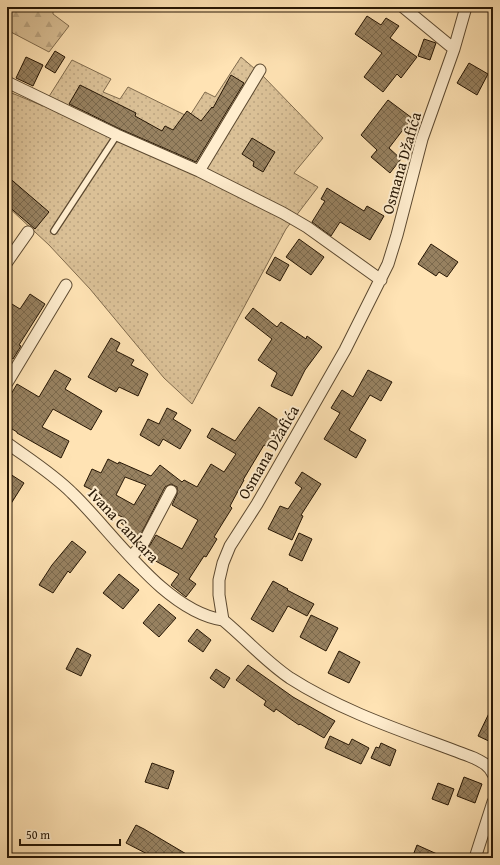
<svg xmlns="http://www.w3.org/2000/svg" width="500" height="865" viewBox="0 0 500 865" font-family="'Gentium Book Plus',serif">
	<defs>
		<pattern id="grass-dots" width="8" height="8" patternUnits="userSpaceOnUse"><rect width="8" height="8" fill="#dac096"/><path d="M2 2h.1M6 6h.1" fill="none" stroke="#bba480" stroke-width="1.8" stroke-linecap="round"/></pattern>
		<pattern id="forest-firs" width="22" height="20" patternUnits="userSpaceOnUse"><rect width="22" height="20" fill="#dac096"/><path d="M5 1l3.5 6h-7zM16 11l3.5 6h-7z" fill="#bba480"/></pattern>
		<pattern id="building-cross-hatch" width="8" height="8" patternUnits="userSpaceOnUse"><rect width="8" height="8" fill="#978160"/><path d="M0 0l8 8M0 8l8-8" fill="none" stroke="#7b694d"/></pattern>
	</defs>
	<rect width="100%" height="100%" fill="#ffe3b4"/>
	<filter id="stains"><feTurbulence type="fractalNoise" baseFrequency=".005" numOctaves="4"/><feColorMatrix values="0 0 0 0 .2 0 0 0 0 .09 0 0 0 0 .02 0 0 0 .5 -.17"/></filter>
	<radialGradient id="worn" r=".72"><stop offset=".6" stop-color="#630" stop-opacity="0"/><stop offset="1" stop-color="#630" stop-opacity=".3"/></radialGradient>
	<path fill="url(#grass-dots)" stroke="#806b4d" d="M241,57L262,75L323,138L294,173L318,187L286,229L192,404L164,378L90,289L49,245L7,206V91L43,106L72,60L111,79L103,92L120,99L128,87L189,117L205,92L215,97Z"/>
	<path fill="url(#forest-firs)" stroke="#806b4d" d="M7,7H53V14L69,26L49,52L7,30Z"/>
	<path fill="url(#building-cross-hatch)" stroke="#261604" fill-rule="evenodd" d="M367,16L381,25L386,18L399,26L390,38L417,57L401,78L397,74L383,92L364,77L382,53L355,34Z
		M424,39L436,43L430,60L418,56Z
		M55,51L65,57L55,73L45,67Z
		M26,57L43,65L33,86L16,78Z
		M469,63L488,74L477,95L457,83Z
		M231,75L244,83L196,162L120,129L69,104L80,85L136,113L135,116L162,131L165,126L173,130L187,111L201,121L212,107L213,108Z
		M388,100L412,118L389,148L401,159L390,173L371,157L377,150L361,135Z
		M252,138L275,152L263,172L253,166L254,162L242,154Z
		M7,176L49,212L35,229L7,205Z
		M327,188L364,211L367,206L384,216L370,240L340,222L331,236L312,222L325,201L321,199Z
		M299,239L324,257L311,275L286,257Z
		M431,244L458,262L447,277L439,272L436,276L418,264Z
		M275,257L289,265L280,281L266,273Z
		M30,294L45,304L19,345L21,346L13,359L7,355V301L20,309Z
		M253,308L277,327L281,322L306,339L307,336L322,347L305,370L292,396L271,386L277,373L258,360L272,339L245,318Z
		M111,338L120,343L116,351L134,360L131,365L148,374L138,396L119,387L116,392L88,377Z
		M55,370L71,379L65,389L102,411L91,430L53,409L42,427L69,441L61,458L17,433V432L7,426V401L17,384L39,397Z
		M368,370L392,382L381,401L370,395L349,430L366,440L356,458L324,439L340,413L331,408L342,390L353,397Z
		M259,407L283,423L267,446L264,445L243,480H244L230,506L232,508L214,537L217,539L206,557L204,556L189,579L196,584L186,597L171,585L179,574L143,554L150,545L156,535L182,549L198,520L172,505L177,494V487L171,484L165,487L140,536L121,523L124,518L97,504L102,495L84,486L92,469L101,473L108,459L118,464L119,462L151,476L160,465L182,482L184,480L197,487L211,464L224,472L236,454L207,437L212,428L235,441ZM125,477L146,485L134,505L116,495Z
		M167,408L177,413L173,419L191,430L180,449L163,439L159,446L140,435L148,419L159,424Z
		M7,472L24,483L7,510Z
		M302,472L321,484L301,515L303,516L292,540L268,529L280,506L288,509L302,488L295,483Z
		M299,533L312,539L302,561L289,555Z
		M72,541L86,552L70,573L68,571L53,593L39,585L52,565Z
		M119,574L139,590L123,609L103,593Z
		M273,581L288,589L287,590L314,604L307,616L288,606L273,632L251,619Z
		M159,604L176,618L159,637L143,623Z
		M311,615L338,628L326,651L300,637Z
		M197,629L211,640L203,652L188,641Z
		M77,648L91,655L81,676L66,669Z
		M339,651L360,662L349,683L328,673Z
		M248,665L293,697L335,721L324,738L300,724L299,725L276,709L274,712L264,705L266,701L236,680Z
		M216,669L230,678L224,688L210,678Z
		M493,705V743L478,736Z
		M330,736L349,745L352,739L369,748L361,764L325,748Z
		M381,743L396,750L390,766L371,758L376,747L379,748Z
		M152,763L174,771L168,789L145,782Z
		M464,777L482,784L475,803L457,796Z
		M438,783L454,789L448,805L432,799Z
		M136,825L144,829L193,858H155L126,843Z
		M417,845L446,858H412Z"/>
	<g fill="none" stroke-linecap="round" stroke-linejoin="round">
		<defs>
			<path id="service" d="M54,231L117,135"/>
			<path id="minor" d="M403,7L454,49
				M466,7L454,49L422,139L397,235L388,264L345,350L257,504L230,546L223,563L219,580V595L223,620C246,639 265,661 290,678C346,714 412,734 474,758C482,762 489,765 493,774
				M7,82L117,135L199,171L283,213L307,227L381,280
				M199,171L260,70
				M7,262L28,232
				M7,383L66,285
				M7,443C29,459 53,474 72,493C113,532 164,611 223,620
				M131,557L144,542L171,491
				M475,858L493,802"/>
		</defs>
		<use href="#service" stroke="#5c4930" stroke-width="8"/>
		<use href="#minor" stroke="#5c4930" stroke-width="13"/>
		<use href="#service" stroke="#ffedce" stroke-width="5.5"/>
		<use href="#minor" stroke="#ffedce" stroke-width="11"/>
	</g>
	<g text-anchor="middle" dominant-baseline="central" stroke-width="4" stroke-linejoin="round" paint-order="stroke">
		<g font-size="16" fill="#261604" stroke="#ffedce">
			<text transform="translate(401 163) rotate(-74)">Osmana Džafića</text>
			<text transform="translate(268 452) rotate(-60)">Osmana Džafića</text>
			<text transform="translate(124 525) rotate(47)">Ivana Cankara</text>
		</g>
	</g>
	<rect width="500" height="865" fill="none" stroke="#ffe3b4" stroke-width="24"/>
	<rect x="8" y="8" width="484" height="849" fill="none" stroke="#261604" stroke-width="2"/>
	<rect x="12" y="12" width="476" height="841" fill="none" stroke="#261604"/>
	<path d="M20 839v6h100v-6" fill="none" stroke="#261604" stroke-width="2"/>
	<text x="26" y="839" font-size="12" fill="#261604" stroke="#ffedce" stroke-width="3" paint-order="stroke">50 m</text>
	<rect width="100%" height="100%" filter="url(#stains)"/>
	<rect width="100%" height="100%" fill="url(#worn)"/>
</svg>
